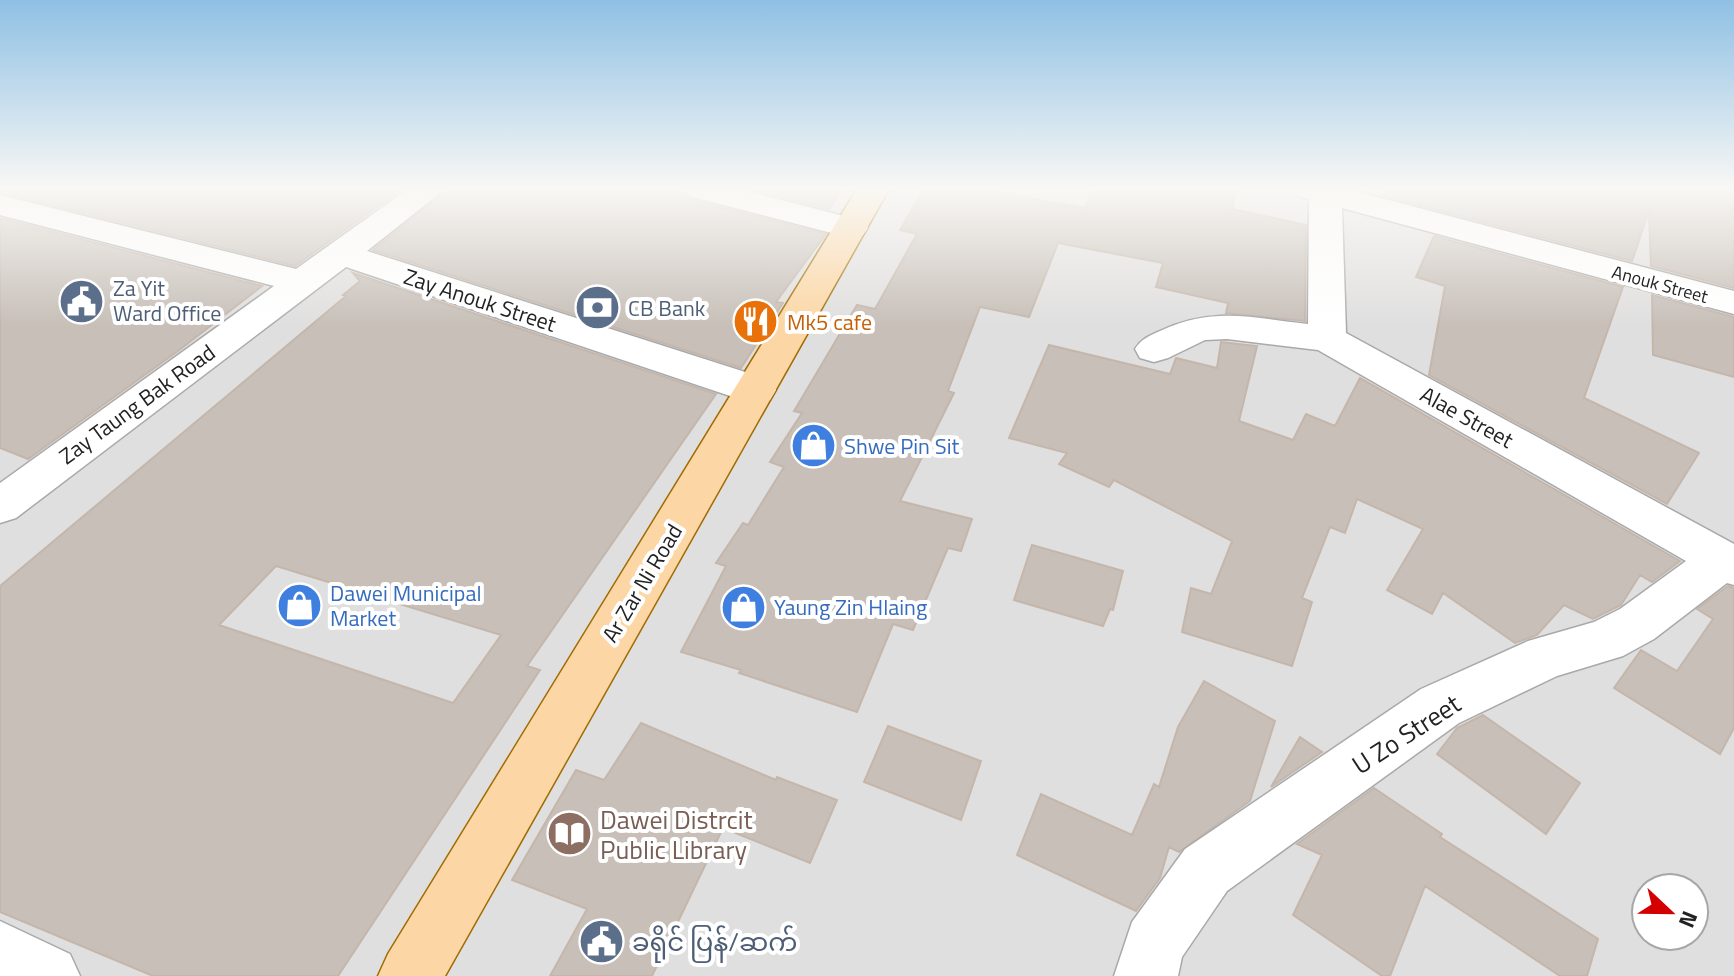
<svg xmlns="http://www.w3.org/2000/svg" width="1734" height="976" viewBox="0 0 1734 976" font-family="'Titillium Web','Noto Sans Myanmar',sans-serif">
	<rect width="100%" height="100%" fill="#f2efe9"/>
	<path fill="#e0dfdf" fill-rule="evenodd" d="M0,189H1734V976H0ZM1646,888H1694V936H1646Z"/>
	<path fill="#c7bfb8" stroke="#c4b6ab" stroke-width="2" fill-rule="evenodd" d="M0,189H402L295,266L0,192Z
		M448,189H681L688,199L826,234L776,302L783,303L741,368L373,250Z
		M752,189H843L829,209Z
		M924,189H979L1085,208L1094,189H1237L1232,209L1306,225L1305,321L1226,313L1228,303L1156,287L1163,263L1058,243L1029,317L980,307L948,391L954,393L900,501L972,519L961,551L948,548L913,630L893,624L857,712L739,673L741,670L681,652L726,566L716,563L743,523L748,525L784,467L770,462L802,413L794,411L857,305L875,309L917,234L900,230Z
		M1385,189H1734V288L1651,266L1649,211L1632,261L1384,196Z
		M0,218L262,286L178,351L28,459L0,448Z
		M1434,236L1623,287L1584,398L1699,453L1667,504L1429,375L1445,286L1416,277Z
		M353,273L716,394L527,666L540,670L338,976H153L0,912V586L346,296L343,295L360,281ZM276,566L501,635L453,703L219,625Z
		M1652,295L1734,317V377L1653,355Z
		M1221,342L1257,346L1239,421L1293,440L1306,414L1335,426L1360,378L1680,561L1652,582L1640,575L1621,605L1593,619L1564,605L1537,635L1515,643L1443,593L1432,614L1387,590L1423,529L1357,499L1345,533L1330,527L1302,598L1312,602L1292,666L1182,632L1191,588L1211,594L1232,541L1114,480L1109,487L1059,464L1067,453L1009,438L1049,345L1170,374L1176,358L1217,368Z
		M1032,545L1123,571L1113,610L1110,609L1103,626L1014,600Z
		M1728,586L1734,588V728L1720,754L1614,688L1641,650L1677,671L1713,619L1697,609Z
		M1204,681L1275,721L1250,801L1179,852L1169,847L1160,878L1136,911L1017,855L1041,794L1132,835L1154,784L1159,787L1178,727Z
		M1483,715L1580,783L1546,834L1437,754L1457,728Z
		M641,723L776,780L777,777L837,800L810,863L723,828L652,976H550L587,909L512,880L576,770L604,780Z
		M888,726L981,761L961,820L864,782Z
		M1300,737L1322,752L1271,787Z
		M1374,788L1442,834L1440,837L1598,939L1587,976H1560L1425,886L1390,976H1382L1293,915L1322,855L1297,844Z"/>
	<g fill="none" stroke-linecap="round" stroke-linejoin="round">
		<defs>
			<path id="minor" d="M408,189H445L367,251L770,380L776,390L770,400L756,404L742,400L346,267L16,518L0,523V483L274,286L0,215V195L296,269Z
				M684,189H739L863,221L868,228L863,235L851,238L689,196Z
				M1293,189H1347L1734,291V314L1342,208L1346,333L1734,544V585L1727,583L1654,639L1623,656L1557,676L1459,723L1227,891L1182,957L1178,976H1114L1132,922L1185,849L1421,689L1528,641L1594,622L1620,609L1686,561L1318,350L1227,339L1205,340L1168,358L1154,362L1140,358L1135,349C1141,339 1149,336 1160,331C1214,306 1251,318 1308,324L1309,199L1298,196Z
				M0,921L70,954L80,976H0Z"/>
			<path id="major" d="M857,189H889L445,976H378L388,954Z"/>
		</defs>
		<use href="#minor" stroke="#a9a9a9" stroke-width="3"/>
		<use href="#major" stroke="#a06b00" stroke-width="3"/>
		<use href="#minor" fill="#fff" fill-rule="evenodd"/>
		<use href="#major" fill="#fcd6a4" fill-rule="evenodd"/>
	</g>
	<linearGradient id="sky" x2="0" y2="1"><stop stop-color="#8fc0e4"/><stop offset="0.58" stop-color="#f9f8f5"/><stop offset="1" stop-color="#f9f8f5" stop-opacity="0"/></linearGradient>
	<rect width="1734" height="326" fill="url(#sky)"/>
	<defs>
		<symbol id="civic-disc" viewBox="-11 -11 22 22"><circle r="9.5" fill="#5c6f8a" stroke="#fff"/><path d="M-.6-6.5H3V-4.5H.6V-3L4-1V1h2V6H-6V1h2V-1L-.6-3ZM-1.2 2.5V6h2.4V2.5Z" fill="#fff"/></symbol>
		<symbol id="bank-disc" viewBox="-11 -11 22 22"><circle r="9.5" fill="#5c6f8a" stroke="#fff"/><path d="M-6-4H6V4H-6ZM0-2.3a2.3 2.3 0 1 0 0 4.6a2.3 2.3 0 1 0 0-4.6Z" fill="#fff"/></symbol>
		<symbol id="restaurant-disc" viewBox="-11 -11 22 22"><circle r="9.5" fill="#e8710a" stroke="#fff"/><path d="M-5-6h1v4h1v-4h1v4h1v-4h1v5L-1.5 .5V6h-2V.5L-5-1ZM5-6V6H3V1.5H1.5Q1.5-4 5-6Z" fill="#fff"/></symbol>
		<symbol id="shop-disc" viewBox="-11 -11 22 22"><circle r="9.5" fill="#3f7fe0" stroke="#fff"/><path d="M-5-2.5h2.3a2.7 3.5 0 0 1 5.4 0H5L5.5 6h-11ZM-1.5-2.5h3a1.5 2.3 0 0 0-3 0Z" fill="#fff"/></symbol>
		<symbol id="library-disc" viewBox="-11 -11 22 22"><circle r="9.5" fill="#8d6e63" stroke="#fff"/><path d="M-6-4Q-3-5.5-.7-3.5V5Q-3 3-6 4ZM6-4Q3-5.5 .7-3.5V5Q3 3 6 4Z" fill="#fff"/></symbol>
	</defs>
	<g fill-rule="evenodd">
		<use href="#civic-disc" x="56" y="276" width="51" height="51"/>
		<use href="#bank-disc" x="572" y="282" width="51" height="51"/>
		<use href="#restaurant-disc" x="730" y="296" width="51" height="51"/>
		<use href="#shop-disc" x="788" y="420" width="51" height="51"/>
		<use href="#shop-disc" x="274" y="580" width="51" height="51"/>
		<use href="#shop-disc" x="718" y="582" width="51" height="51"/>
		<use href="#library-disc" x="544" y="808" width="51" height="51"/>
		<use href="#civic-disc" x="576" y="916" width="51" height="51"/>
	</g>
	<g text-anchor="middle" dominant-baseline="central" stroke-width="8" stroke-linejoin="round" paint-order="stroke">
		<g font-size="18" fill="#222" stroke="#fff">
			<text transform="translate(1660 284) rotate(15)">Anouk Street</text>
		</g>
		<g font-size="22" fill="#4e5e75" stroke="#fff" text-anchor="start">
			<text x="113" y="288">Za Yit<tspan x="113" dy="25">Ward Office</tspan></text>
			<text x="628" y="308">CB Bank</text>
		</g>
		<g font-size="22" fill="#222" stroke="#fff">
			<text transform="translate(480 300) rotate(18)">Zay Anouk Street</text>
			<text transform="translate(137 404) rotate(-36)">Zay Taung Bak Road</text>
			<text transform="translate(1467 417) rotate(29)">Alae Street</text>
			<text transform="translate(642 583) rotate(-59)">Ar Zar Ni Road</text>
		</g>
		<g font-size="22" fill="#c56008" stroke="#fff" text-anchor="start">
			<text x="787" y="322">Mk5 cafe</text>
		</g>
		<g font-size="22" fill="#366cbe" stroke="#fff" text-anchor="start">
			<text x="844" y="446">Shwe Pin Sit</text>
			<text x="330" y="593">Dawei Municipal<tspan x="330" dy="25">Market</tspan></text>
			<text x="774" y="607">Yaung Zin Hlaing</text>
		</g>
		<g font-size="26" fill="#222" stroke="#fff">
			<text transform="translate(1406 734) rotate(-33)">U Zo Street</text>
		</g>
		<g font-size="26" fill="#785e54" stroke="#fff" text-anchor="start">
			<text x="600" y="819">Dawei Distrcit<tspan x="600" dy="30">Public Library</tspan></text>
		</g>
		<g font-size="26" fill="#4e5e75" stroke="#fff" text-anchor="start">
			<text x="632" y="941">ခရိုင် ပြန်/ဆက်</text>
		</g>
	</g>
	<g transform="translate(1670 912) rotate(112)"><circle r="38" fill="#ffffff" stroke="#a7a7a7" stroke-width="2"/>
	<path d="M0-6L14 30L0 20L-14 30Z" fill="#d40000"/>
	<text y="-12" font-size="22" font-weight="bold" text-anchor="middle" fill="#222222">N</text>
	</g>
</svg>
